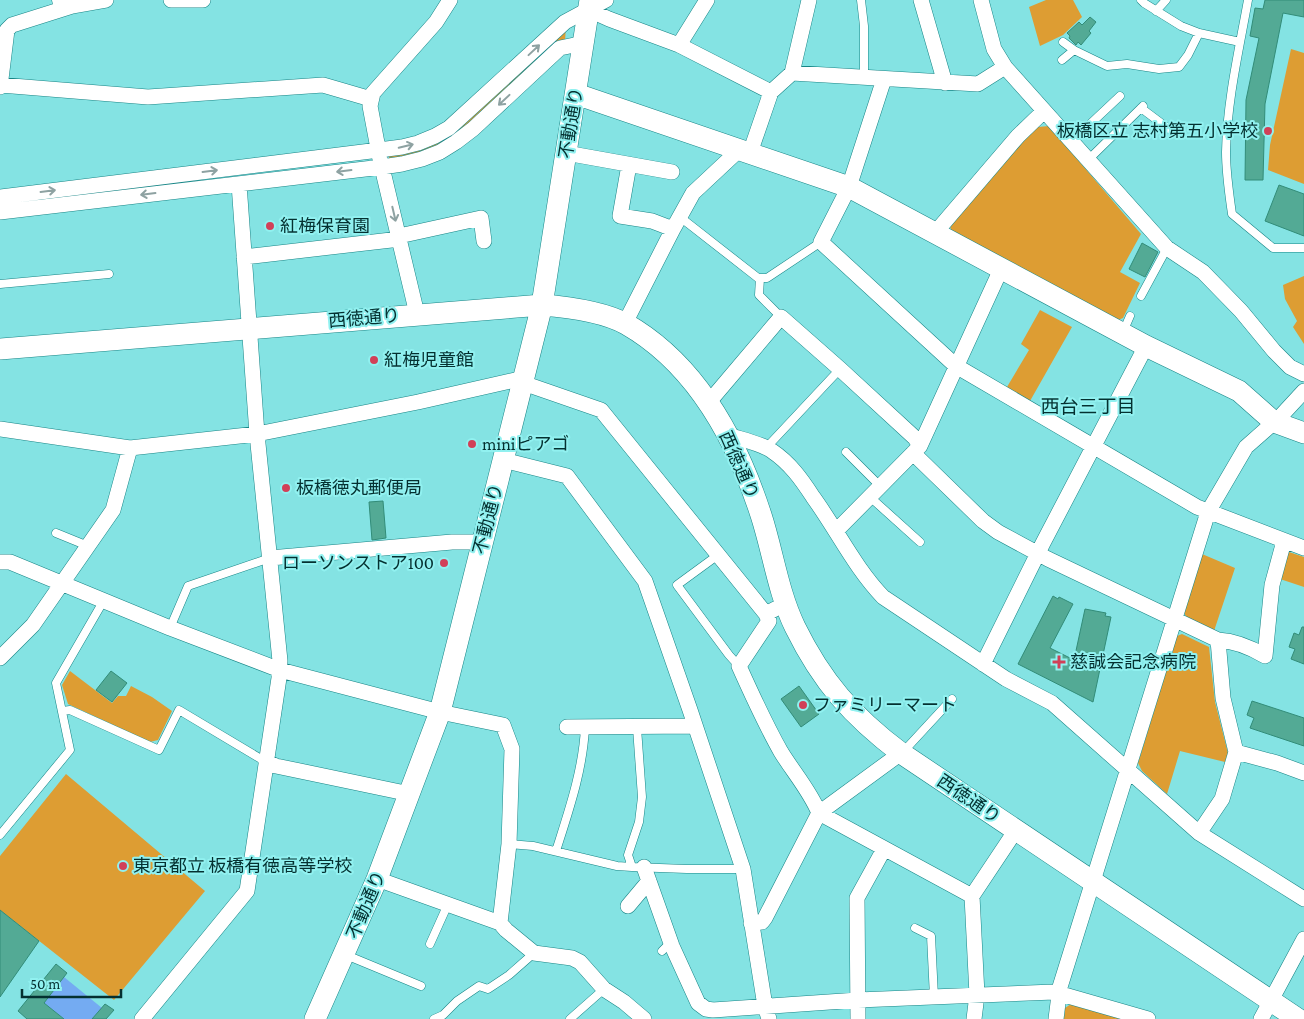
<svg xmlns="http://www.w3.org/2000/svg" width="1304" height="1019" viewBox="0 0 1304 1019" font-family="'Crimson Pro','Noto Sans JP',serif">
	<rect width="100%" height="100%" fill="#84e3e3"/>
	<path fill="#dd9d33" d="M1046,0H1073L1082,17L1063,35L1040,46L1029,7Z
		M566,25L565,42L471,127L439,148L390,162L388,153L420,146Z
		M1291,49L1304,53V184L1268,170L1270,145Z
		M1049,126L1141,234L1120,272L1140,283L1123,318L1118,320L951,230L950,225L1013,150L1038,127Z
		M1304,276V344L1293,327L1297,321L1285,299L1283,285Z
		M1040,310L1072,327L1030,401L1007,387L1029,350L1021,344Z
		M1286,551L1304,557V587L1277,578Z
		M1202,554L1235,568L1214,631L1187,618L1183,611Z
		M1182,634L1209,647L1215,702L1228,753L1225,762L1180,751L1167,794L1142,771L1138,763L1177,636Z
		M70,671L112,703L118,696H126L131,686L152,697L172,711L158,740L150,742L68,704L62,685Z
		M66,774L205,891L114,1000L0,910V856Z
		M1071,1004L1124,1019H1064L1065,1008Z"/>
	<path fill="#74abf2" d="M64,977L102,1008L92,1019H64L44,1003Z"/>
	<path fill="#53aa95" stroke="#328c78" d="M1265,0H1304V17L1283,13L1265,104L1263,180H1245L1246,100L1259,38L1250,36L1255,8L1263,9Z
		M1090,17L1096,22L1089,31L1091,33L1081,45L1078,42L1076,45L1069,38L1070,36L1067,33L1079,22L1082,25Z
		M1279,185L1304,194V236L1265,221Z
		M1142,243L1158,252L1145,277L1129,269Z
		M383,501L386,538L372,540L369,502Z
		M1053,596L1058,599L1059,597L1073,604L1050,648L1074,660L1085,609L1106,613L1105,616L1111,617L1093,702L1018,664Z
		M1302,627H1304V664L1291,659L1295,649L1289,647L1294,633L1299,635Z
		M111,671L127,683L112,702L96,690Z
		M799,686L819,714L801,727L781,699Z
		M1252,701L1304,718V746L1250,728L1254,718L1247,715Z
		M0,910L39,941L0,997Z
		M56,964L67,973L44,1003L64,1019H27L18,1011Z
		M105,1004L114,1010L106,1019H92Z"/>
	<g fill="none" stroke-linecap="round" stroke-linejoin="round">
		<defs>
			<path id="lane" d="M56,0L57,4L65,0
				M861,0L864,26V78
				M1141,0L1144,3L1181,26L1199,33L1240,42
				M1248,0C1239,50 1227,101 1226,152C1226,173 1229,193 1232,214L1273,248H1304
				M1156,11L1166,0
				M1063,42L1074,50L1107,66L1127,64L1159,69L1179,67L1188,55L1199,33
				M1062,60L1074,50
				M1141,108L1169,129
				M1071,142L1120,96
				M1088,160L1143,106
				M680,217L758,278H767L821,242
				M760,278L759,295L781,317
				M0,284L109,274
				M1141,296L1167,248
				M1123,332L1130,316
				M766,448L840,369
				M846,452L880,486
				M870,497L920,542
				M56,533L88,546
				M718,555L677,585L729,655L739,666
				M170,628L188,586L270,558
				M63,711L70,710L159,750L179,710L266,762
				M637,728L642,797L639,822L628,855L632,867L687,869H743
				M903,752L952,699
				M0,835L70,750L56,683L104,600
				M509,844L533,846L617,866L632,867
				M556,851C569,810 583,770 585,727
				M915,928L931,936L934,997
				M430,944L448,904
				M662,951L671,942
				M346,955L421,986
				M434,1019L443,1015L457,1001L479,986L488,989L509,975L534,953
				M570,1019L604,989"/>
			<path id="street" d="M171,0H203
				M921,0L945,83
				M981,0L994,49L1005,67L1167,248L1203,272L1241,311L1274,351L1290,367L1304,374
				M589,10L609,19L679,45L771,92
				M679,45L707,0
				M792,73L809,0
				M884,79L849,187L821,242L956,366L1197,507L1304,548
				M0,85L148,97L323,85L371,99
				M0,87L7,30L12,25L72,6L106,0
				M566,153L672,172
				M750,153L771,92L792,73L978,84L1005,67
				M629,165L620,216L652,221L673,229
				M0,197L379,150L402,147L418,143L435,136L449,128L565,22L606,0
				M0,212L382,167L402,164L422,159L440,152L456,142L473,129L560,48L584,43
				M935,233L1018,136L1044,111
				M399,236L481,218L484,241
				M244,257L400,239
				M417,314L380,159L370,106L373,93L436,22L450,0
				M625,323L673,229L693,193L739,150
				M523,383L601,410L766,614L775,609
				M709,402L781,317L840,369L915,438L920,446
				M0,429L130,448L257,434L418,402L524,378
				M725,434C739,439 761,443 772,451C790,463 802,480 813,497C837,530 855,568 883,597L1006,679L1052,703L1199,833L1304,899
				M913,453L983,521L998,532L1048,559L1218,640C1235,641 1250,647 1265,656L1272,585L1284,541
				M503,460L567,476L645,581L690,710L743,869L765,1006L769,1019
				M836,531L920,446L1001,269
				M270,558L452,542H482
				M0,562H10L170,628L280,670L440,712L503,725L512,749L509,844L500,923
				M766,614L769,621L739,666C752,695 765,724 781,752C794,773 810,791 819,813L972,896
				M0,658L33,625L113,510L130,448
				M983,664L1043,543L1146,346
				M567,727L695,726
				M1236,752L1277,763L1304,773
				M266,762L276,766L410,794
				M1199,833L1222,799L1236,752L1223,698L1218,640
				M644,867L672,946L698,1003L706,1009L713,1010L858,1000L1054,992L1148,1019
				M377,879L500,923L506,930L534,953L572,958L580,962L604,989L624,1002L644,1019
				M628,906L649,881
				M751,923L762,922L765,918L819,813L901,753
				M142,1019L247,891L279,678L280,661L257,434L239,184
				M858,1019L857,898L884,849
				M974,1019L977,995L972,896L1016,830
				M1056,1019L1060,987L1208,512L1246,447L1280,417L1304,391
				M1261,1019L1304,939"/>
			<path id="secondary" d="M576,94L849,187L1146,346L1239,391L1274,422L1304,433
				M0,349L542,305C567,307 604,312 626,324C696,364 737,441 761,515C773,552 778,592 795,627C822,682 852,716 901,753L1298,1019
				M315,1019L377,879L440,712L542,305L590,0"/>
		</defs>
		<use href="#lane" stroke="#178586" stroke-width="9"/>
		<use href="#street" stroke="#178586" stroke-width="16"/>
		<use href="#secondary" stroke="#178586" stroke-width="22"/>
		<use href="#lane" stroke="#fff" stroke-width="8"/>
		<use href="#street" stroke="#fff" stroke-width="15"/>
		<use href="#secondary" stroke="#fff" stroke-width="21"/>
	</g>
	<defs><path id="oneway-shaft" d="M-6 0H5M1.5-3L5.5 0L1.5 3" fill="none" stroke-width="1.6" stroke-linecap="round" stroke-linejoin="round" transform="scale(1.25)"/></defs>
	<g stroke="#8ea2a2">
		<use href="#oneway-shaft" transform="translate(534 50) rotate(-43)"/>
		<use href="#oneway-shaft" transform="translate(504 100) rotate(137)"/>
		<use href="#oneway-shaft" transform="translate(406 146) rotate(-13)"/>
		<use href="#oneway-shaft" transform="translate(210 171) rotate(-7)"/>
		<use href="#oneway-shaft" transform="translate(344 171) rotate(173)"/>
		<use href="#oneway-shaft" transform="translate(48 191) rotate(-7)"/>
		<use href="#oneway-shaft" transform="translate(148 194) rotate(173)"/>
		<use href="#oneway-shaft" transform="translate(394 214) rotate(77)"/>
	</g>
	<g fill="#d14058" stroke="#91f1f0" stroke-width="2">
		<circle cx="1268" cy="131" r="5"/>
		<circle cx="270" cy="226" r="5"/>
		<circle cx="374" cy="360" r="5"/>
		<circle cx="472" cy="444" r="5"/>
		<circle cx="286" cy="488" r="5"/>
		<circle cx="444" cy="563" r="5"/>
		<path d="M1056.5 654.5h5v5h5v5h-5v5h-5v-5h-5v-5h5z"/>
		<circle cx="803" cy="705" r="5"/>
		<circle cx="123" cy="866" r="5"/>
	</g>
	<g text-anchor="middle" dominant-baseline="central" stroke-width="4" stroke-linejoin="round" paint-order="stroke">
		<g font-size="18" fill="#043030" stroke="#91f1f0">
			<text transform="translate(571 123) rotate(-81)">不動通り</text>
			<text transform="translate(364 318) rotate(-5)">西徳通り</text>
			<text transform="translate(739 465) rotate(66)">西徳通り</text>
			<text transform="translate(488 519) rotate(-76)">不動通り</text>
			<text transform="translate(969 799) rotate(34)">西徳通り</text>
			<text transform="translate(366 905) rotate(-67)">不動通り</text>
		</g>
		<g font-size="18" fill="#043030" stroke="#91f1f0" text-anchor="start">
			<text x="1258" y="131" text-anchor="end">板橋区立 志村第五小学校</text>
			<text x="280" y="226">紅梅保育園</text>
			<text x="384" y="360">紅梅児童館</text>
			<text x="482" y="444">miniピアゴ</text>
			<text x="296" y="488">板橋徳丸郵便局</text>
			<text x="434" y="563" text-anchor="end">ローソンストア100</text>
			<text x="1070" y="662">慈誠会記念病院</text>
			<text x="813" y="705">ファミリーマート</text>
			<text x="133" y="866">東京都立 板橋有徳高等学校</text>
		</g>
		<g font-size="19" fill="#043030" stroke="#91f1f0">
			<text x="1088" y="406">西台三丁目</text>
		</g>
	</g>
	<path d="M22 989v8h99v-8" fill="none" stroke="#043030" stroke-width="2.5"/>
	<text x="30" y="989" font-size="15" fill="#043030" stroke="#91f1f0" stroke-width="4" paint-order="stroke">50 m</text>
</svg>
